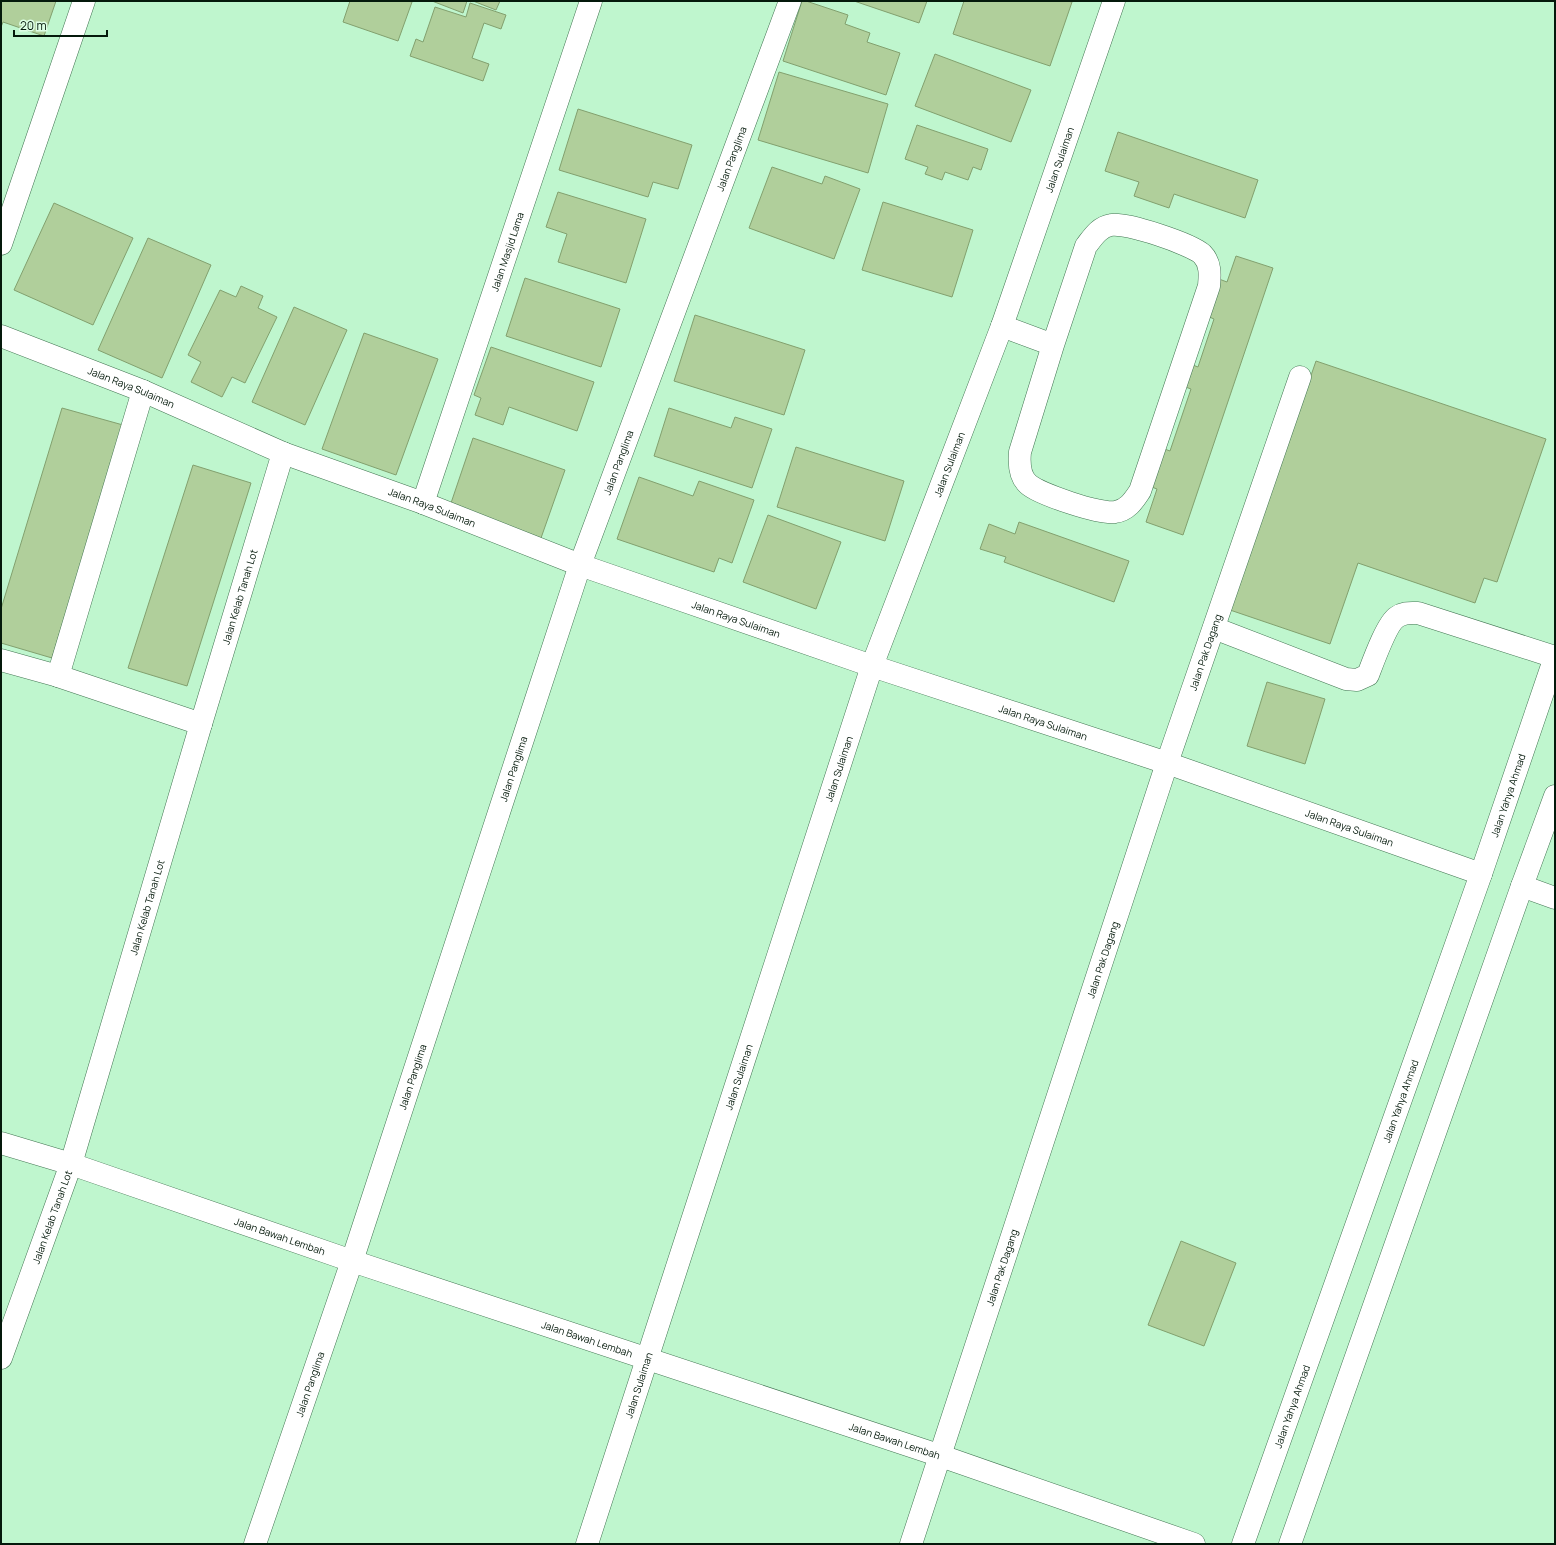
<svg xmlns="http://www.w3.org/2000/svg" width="1556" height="1545" viewBox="0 0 1556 1545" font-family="Manrope,sans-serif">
	<rect width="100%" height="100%" fill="#bff6ce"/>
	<path fill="#b0cf9b" stroke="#82a06e" d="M1,1H56L44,36L3,22L1,27Z
		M350,1H408L412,2L398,41L343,22Z
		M432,1H467L463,13Z
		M473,1H500L496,10Z
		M802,1H806L848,15L845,24L870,33L867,42L900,53L886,95L783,61Z
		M854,1H927L919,23Z
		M964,1H1067L1072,2L1050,66L953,34Z
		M470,3L506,15L501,29L484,23L472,58L489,64L483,81L410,56L416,39L423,42L435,7L466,17Z
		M935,54L1031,90L1011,142L915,106Z
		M779,72L888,104L868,173L758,140Z
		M578,109L692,145L678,189L653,182L648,197L559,170Z
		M917,125L988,149L981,170L973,167L968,180L945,172L942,180L925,174L928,167L905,159Z
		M1118,132L1258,180L1245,218L1174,194L1169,208L1134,196L1139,182L1105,171Z
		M772,167L822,184L825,176L860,189L834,259L749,228Z
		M558,192L646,219L626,283L558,262L567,234L546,227Z
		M883,202L973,230L952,297L862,270Z
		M54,203L133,238L93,325L14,290Z
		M148,238L211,265L162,378L98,350Z
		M1236,256L1273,268L1183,535L1146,522L1157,489L1149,486L1162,448L1170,451L1191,389L1183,386L1190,364L1198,367L1214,319L1207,316L1219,279L1227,282Z
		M525,278L620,309L601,367L506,336Z
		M241,286L263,296L258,308L277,317L245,383L232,377L222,397L191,382L201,362L188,355L220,290L236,297Z
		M294,307L347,330L305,425L252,402Z
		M695,315L805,350L784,415L674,381Z
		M364,333L438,359L396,475L322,449Z
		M491,347L594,382L577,431L509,407L503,425L475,415L481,398L474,395Z
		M1316,361L1546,439L1497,582L1484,578L1475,603L1358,563L1330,644L1230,610Z
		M62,408L123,425L52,658L1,643V609Z
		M669,408L731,428L735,417L772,429L752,488L654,456Z
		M473,438L565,470L541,538L450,506Z
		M796,447L904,481L885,541L777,507Z
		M193,465L251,483L187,686L128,668Z
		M639,477L693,496L699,481L754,500L732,563L719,558L714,572L617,539Z
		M768,515L841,542L816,609L743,582Z
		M1019,522L1129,561L1114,602L1004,562L1006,557L980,549L989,524L1015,534Z
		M1267,682L1325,699L1305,764L1247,746Z
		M1181,1241L1236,1263L1204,1346L1148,1325Z"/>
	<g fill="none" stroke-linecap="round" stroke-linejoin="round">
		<defs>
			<g id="minor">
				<path d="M1,244L84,1"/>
				<path d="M1002,326L1053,345L1086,246C1093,237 1099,227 1111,225C1126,222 1191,244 1202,254C1211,263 1210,275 1209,286L1140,491C1134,500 1128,510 1115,512C1101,515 1039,494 1028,484C1019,476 1019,463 1020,452L1053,345"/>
				<path id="s1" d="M1,336L143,391L283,453L423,503L580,565L872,666L1167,763L1481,874"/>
				<path id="s2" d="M423,503L591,1"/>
				<path d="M1214,628L1346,679L1357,680L1368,675C1373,662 1387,623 1397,617C1404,612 1410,613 1418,613L1555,657"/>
				<path d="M1,660L58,676L201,724"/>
				<path d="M58,676L143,391"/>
				<path d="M1522,886L1555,898"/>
				<path id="s3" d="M1,1143L71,1164L352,1261L941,1456L1194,1544"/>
				<path id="s4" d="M1,1358L71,1164L201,724L283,453"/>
				<path id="s5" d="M255,1544L352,1261L580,565L790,1"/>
				<path id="s6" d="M587,1544L872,666L1002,326L1114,1"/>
				<path id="s7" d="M911,1544L1167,763L1300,377"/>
			</g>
			<g id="major">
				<path id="s8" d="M1243,1544L1481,874L1555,657"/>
				<path d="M1290,1544L1522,886L1555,796"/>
			</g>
		</defs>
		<use href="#minor" stroke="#427552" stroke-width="23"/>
		<use href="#major" stroke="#427552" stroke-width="23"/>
		<use href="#minor" stroke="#fff" stroke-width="22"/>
		<use href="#major" stroke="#fff" stroke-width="22"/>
	</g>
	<g text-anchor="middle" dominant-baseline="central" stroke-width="4" stroke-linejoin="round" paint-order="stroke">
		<g font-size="10" fill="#04190b" stroke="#ddfee5">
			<text stroke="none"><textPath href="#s5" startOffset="1465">Jalan Panglima</textPath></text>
			<text stroke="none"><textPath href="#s6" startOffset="1463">Jalan Sulaiman</textPath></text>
			<text stroke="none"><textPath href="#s2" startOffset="265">Jalan Masjid Lama</textPath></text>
			<text stroke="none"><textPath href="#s1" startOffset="140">Jalan Raya Sulaiman</textPath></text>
			<text stroke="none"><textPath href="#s5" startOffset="1141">Jalan Panglima</textPath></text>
			<text stroke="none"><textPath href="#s6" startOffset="1139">Jalan Sulaiman</textPath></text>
			<text stroke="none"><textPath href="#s1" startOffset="464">Jalan Raya Sulaiman</textPath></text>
			<text stroke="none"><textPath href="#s4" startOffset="798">Jalan Kelab Tanah Lot</textPath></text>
			<text stroke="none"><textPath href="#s1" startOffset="788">Jalan Raya Sulaiman</textPath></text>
			<text stroke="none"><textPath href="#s7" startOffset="939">Jalan Pak Dagang</textPath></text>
			<text stroke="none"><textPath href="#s1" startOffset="1112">Jalan Raya Sulaiman</textPath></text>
			<text stroke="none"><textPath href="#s5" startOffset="817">Jalan Panglima</textPath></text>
			<text stroke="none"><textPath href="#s6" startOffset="815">Jalan Sulaiman</textPath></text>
			<text stroke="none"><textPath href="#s8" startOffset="794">Jalan Yahya Ahmad</textPath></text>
			<text stroke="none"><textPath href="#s1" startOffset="1436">Jalan Raya Sulaiman</textPath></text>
			<text stroke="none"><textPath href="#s4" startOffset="474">Jalan Kelab Tanah Lot</textPath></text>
			<text stroke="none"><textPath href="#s7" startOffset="615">Jalan Pak Dagang</textPath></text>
			<text stroke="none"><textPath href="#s5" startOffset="493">Jalan Panglima</textPath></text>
			<text stroke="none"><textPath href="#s6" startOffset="491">Jalan Sulaiman</textPath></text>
			<text stroke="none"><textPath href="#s8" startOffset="470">Jalan Yahya Ahmad</textPath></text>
			<text stroke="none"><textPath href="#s4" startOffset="150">Jalan Kelab Tanah Lot</textPath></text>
			<text stroke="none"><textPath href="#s3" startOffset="294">Jalan Bawah Lembah</textPath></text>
			<text stroke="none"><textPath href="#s7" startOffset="291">Jalan Pak Dagang</textPath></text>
			<text stroke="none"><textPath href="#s3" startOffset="618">Jalan Bawah Lembah</textPath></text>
			<text stroke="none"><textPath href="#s5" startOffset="169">Jalan Panglima</textPath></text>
			<text stroke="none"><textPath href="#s6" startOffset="167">Jalan Sulaiman</textPath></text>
			<text stroke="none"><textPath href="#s8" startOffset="146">Jalan Yahya Ahmad</textPath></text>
			<text stroke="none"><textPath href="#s3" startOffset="942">Jalan Bawah Lembah</textPath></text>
		</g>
	</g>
	<rect width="1556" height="1545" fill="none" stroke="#04190b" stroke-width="4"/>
	<path d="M14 30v6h93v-6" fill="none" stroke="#04190b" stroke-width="2"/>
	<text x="20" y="30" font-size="12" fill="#04190b" stroke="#ddfee5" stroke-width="3" paint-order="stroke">20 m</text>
</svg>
